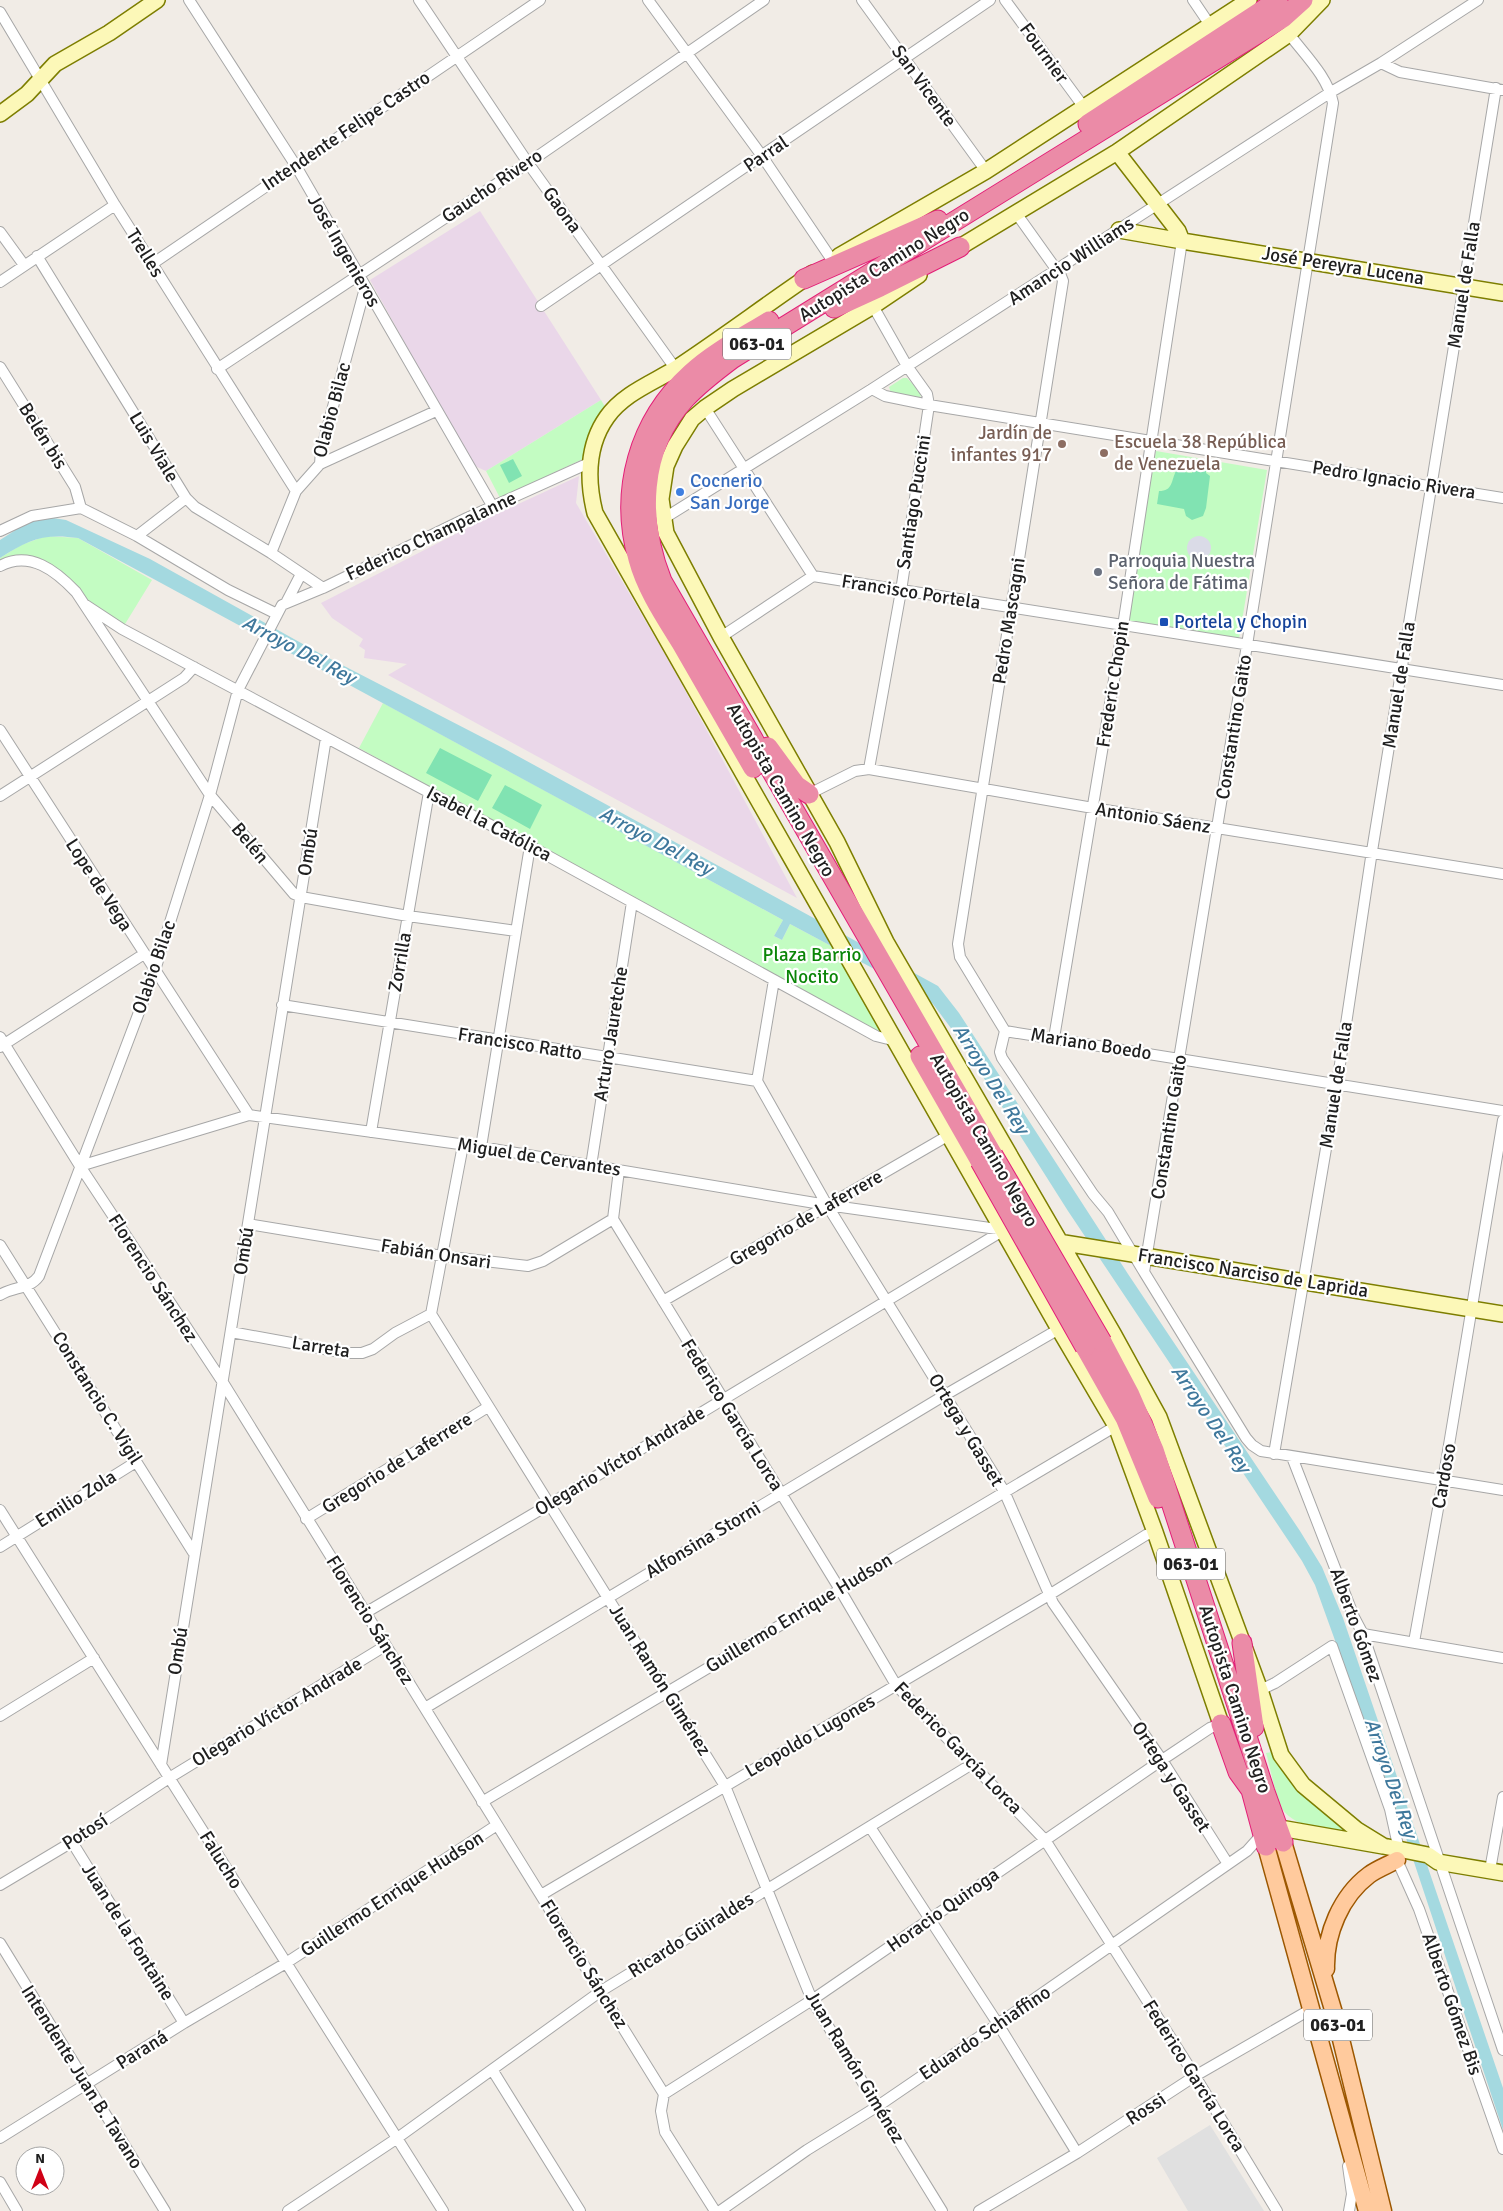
<svg xmlns="http://www.w3.org/2000/svg" width="1503" height="2211" viewBox="0 0 1503 2211" font-family="Signika,sans-serif">
	<rect width="100%" height="100%" fill="#f1ece6"/>
	<path fill="#ead7e9" d="M480,211L601,400L486,471L477,467L469,459L370,280Z
		M579,476L576,503L672,666L797,898L388,675L407,664L364,658L365,650L359,646L363,639L332,618L321,603L479,522Z"/>
	<path fill="#c3fcc2" d="M903,378H907L921,393L920,399L891,393L889,387Z
		M601,400L607,410L585,458L500,498L486,471Z
		M1156,451L1267,470L1239,639L1127,620Z
		M46,536L78,538L152,580L122,629L36,562L2,565L0,558L21,545Z
		M383,703L783,920L774,936L782,940L790,924L833,947L878,1021L880,1031L873,1030L359,748Z
		M1272,1752L1310,1802L1353,1837C1330,1832 1297,1829 1282,1809C1276,1800 1270,1765 1266,1753Z"/>
	<path fill="#81e3b2" d="M513,459L522,476L509,483L500,465Z
		M1195,467L1206,468V473L1210,476L1206,508L1203,516L1192,520L1186,516L1184,509L1157,504L1159,491C1173,491 1171,481 1176,471L1192,473Z
		M440,748L492,775L478,801L426,773Z
		M505,785L542,805L530,829L492,808Z"/>
	<path fill="#e0e0e0" d="M1210,2125L1264,2211H1188L1157,2158Z"/>
	<path fill="#dadbe7" d="M1187 548a12 12 0 1 1 24 0a12 12 0 1 1-24 0Z"/>
	<path fill="#a4d9e0" d="M47,517L66,520L150,559L319,653L503,748L938,986L959,1013L1128,1274L1300,1531L1322,1567L1343,1618L1503,2088V2130L1402,1826L1315,1585L1302,1561L1068,1211L959,1039L933,1004L921,994L790,924L782,940L774,936L783,920L78,538C43,533 28,540 0,558V540L28,522Z"/>
	<g fill="none" stroke-linecap="round" stroke-linejoin="round">
		<defs>
			<path id="street" d="M189,0L296,166L493,507
				M419,0L528,163L675,368
				M648,0L762,156L832,260
				M862,0L986,171
				M1005,0L1083,106
				M1193,0L1210,25
				M0,12L115,205L296,491
				M1289,34C1305,55 1328,77 1333,103L1247,645L1144,1272L1246,1438L1252,1445L1261,1451L1503,1490
				M1381,63L1400,72L1502,90
				M0,232L24,265
				M37,256L186,498L195,507L271,553L323,588
				M152,264L540,0
				M0,282L115,205
				M541,306L990,0
				M0,367L75,487L81,508
				M217,369L528,163L764,0
				M872,389L885,396L929,405L1503,498
				M705,408L813,576
				M320,464L436,411
				M81,508L137,536L228,590L277,614
				M663,519L872,389L1331,92L1381,63L1478,0
				M0,531L32,516L81,508
				M137,536L186,498
				M271,553L296,491L320,464L321,451L365,288
				M0,566C30,550 56,571 76,592L210,795L294,894L301,897L408,916L516,931
				M287,601L301,574
				M84,604L122,629L530,846L876,1036L896,1041
				M721,637L813,576L1503,685
				M0,730L249,1115
				M869,769L901,591L929,405L927,394L907,366L873,306
				M809,794L855,771L869,769L1093,808L1503,874
				M0,796L184,678L194,667
				M774,980L757,1081L827,1205L1004,1491L1053,1603L1162,1760L1228,1864
				M282,1005L757,1081
				M1005,1031L960,957L958,944L1063,281L1061,276L1016,213
				M1005,1031L1503,1111
				M1005,1031L1000,1052L1002,1058L1093,1194L1108,1212L1144,1272
				M0,1037L80,1166L222,1381L664,2094L661,2111L665,2132L715,2211
				M1054,1038L1123,626L1182,241
				M0,1047L144,954
				M371,1132L429,792
				M463,1145L431,1314L725,1786L812,2000L942,2211
				M481,1147L530,846
				M80,1166L249,1115L481,1147L827,1205L1004,1230
				M591,1166L632,902
				M619,1170L613,1219L839,1588L896,1685L1045,1840L1195,2076L1277,2211
				M248,1224L442,1256L528,1266L543,1261L613,1219
				M0,1245L193,1552
				M0,1295C14,1286 29,1290 39,1276L155,970L210,795L238,690L282,605L323,588L467,518L589,463
				M663,1301L949,1135
				M231,1332L346,1353H362L373,1349L395,1333L431,1314
				M1274,1454L1337,1084L1372,851L1496,88
				M1292,1457L1354,1617L1363,1634L1503,2050
				M0,1510L443,2211
				M306,1519L488,1407
				M0,1547L136,1462
				M365,1613L550,1504L1004,1230
				M1363,1634L1503,1658
				M1414,1642L1443,1481L1503,1120
				M1260,1690L1275,1683L1332,1646L1390,1809L1399,1850
				M425,1708L945,1395L1059,1329
				M0,1716L94,1658
				M161,1765L326,738
				M482,1802L1116,1426
				M870,1827L998,2024L1077,2153
				M72,1842L184,2023
				M1397,1860L1419,1909L1503,2149
				M1490,1870L1503,1797
				M0,1885L72,1842L169,1778L385,1646
				M541,1895L1049,1595L1146,1535L1155,1532
				M0,1943L165,2211
				M493,2071L580,2211
				M664,2094L812,2000L1162,1760L1210,1728L1221,1724
				M0,2138L184,2023L286,1963L497,1825
				M1348,2166L1352,2194L1349,2211
				M0,2182L17,2211
				M288,2211L396,2139L601,1991L972,1764
				M720,2211L807,2150L878,2106L998,2024L1247,1851L1263,1833
				M979,2211L1077,2153L1195,2076L1313,2008"/>
			<path id="secondary" d="M0,114L27,94L55,64L109,33L157,0
				M1117,152L1178,231L1182,241L1503,293
				M1119,230L1182,241
				M950,253L1117,152L1289,34L1322,0
				M839,256L986,171L1249,0
				M813,273C767,304 722,338 675,369C652,383 623,394 607,417C587,445 587,481 595,513L1059,1329L1116,1426L1155,1532L1221,1724
				M919,275L873,306L733,389L705,408L692,419L675,446L666,466L661,499L666,533L721,637L837,842L886,942L1114,1335L1159,1417L1260,1690L1281,1755L1303,1785L1357,1830L1383,1846
				M1052,1241L1503,1314
				M1270,1830L1286,1829L1383,1846L1428,1855L1438,1862L1503,1873"/>
			<path id="primary" d="M1283,1842L1337,2023L1383,2211
				M1266,1846L1367,2211
				M1326,1969C1325,1934 1341,1896 1369,1875C1377,1869 1388,1865 1397,1860"/>
			<path id="highway" d="M1088,124L1278,0
				M804,279L938,220
				M834,308L880,287L960,247
				M768,747L796,785L809,794
				M753,768C729,726 705,685 681,643C665,617 646,589 638,559C619,491 638,421 691,373C714,352 743,337 769,321
				M920,1056L980,1161
				M993,1155L662,581C638,521 639,449 685,399C699,384 716,371 732,359L1283,18L1303,0
				M1102,1342L1130,1395L1154,1450L1265,1792L1283,1842
				M1085,1347L1125,1418L1158,1498
				M1242,1643L1254,1727
				M1221,1724L1238,1772L1251,1790
				M1248,1779L1266,1846"/>
		</defs>
		<use href="#street" stroke="#a7a7a7" stroke-width="12"/>
		<use href="#secondary" stroke="#7d7e00" stroke-width="18"/>
		<use href="#primary" stroke="#9c5700" stroke-width="19"/>
		<use href="#highway" stroke="#e31e77" stroke-width="21"/>
		<use href="#street" stroke="#fff" stroke-width="10"/>
		<use href="#secondary" stroke="#fcf8b8" stroke-width="15"/>
		<use href="#primary" stroke="#ffca9d" stroke-width="16"/>
		<use href="#highway" stroke="#eb8ba7" stroke-width="19"/>
		<defs>
			<path id="highway-bridge" d="M993,1155L1102,1342
				M980,1161L1085,1347"/>
		</defs>
		<use href="#highway-bridge" stroke="#e31e77" stroke-width="21" stroke-linecap="butt"/>
		<use href="#highway-bridge" stroke="#eb8ba7" stroke-width="19"/>
	</g>
	<g fill="#8d6e63" stroke="#fff" stroke-width="2">
		<circle cx="1062" cy="444" r="5"/>
		<circle cx="1104" cy="453" r="5"/>
	</g>
	<circle fill="#3f7fe0" stroke="#fff" stroke-width="2" cx="680" cy="492" r="5"/>
	<circle fill="#6b7280" stroke="#fff" stroke-width="2" cx="1098" cy="572" r="5"/>
	<rect fill="#1a4fb4" stroke="#fff" stroke-width="2" x="1159" y="617" width="10" height="10" rx="2.5"/>
	<g text-anchor="middle" dominant-baseline="central" stroke-width="4.5" stroke-linejoin="round" paint-order="stroke">
		<g fill="#fff" stroke="#636363" stroke-width="1">
			<rect x="723" y="328.5" width="68" height="31" rx="4"/>
			<rect x="1157" y="1548.5" width="68" height="31" rx="4"/>
			<rect x="1304" y="2009.5" width="68" height="31" rx="4"/>
		</g>
		<g font-size="18" font-weight="bold" fill="#202020">
			<text x="757" y="344">063-01</text>
			<text x="1191" y="1564">063-01</text>
			<text x="1338" y="2025">063-01</text>
		</g>
		<g font-size="19" fill="#202020" stroke="#fff">
			<text transform="translate(1044 53) rotate(54)">Fournier</text>
			<text transform="translate(924 86) rotate(54)">San Vicente</text>
			<text transform="translate(346 131) rotate(-34)">Intendente Felipe Castro</text>
			<text transform="translate(766 154) rotate(-34)">Parral</text>
			<text transform="translate(492 186) rotate(-34)">Gaucho Rivero</text>
			<text transform="translate(562 210) rotate(54)">Gaona</text>
			<text transform="translate(344 251) rotate(60)">José Ingenieros</text>
			<text transform="translate(145 253) rotate(58)">Trelles</text>
			<text transform="translate(1071 261) rotate(-33)">Amancio Williams</text>
			<text transform="translate(884 265) rotate(-32)">Autopista Camino Negro</text>
			<text transform="translate(1343 266) rotate(9)">José Pereyra Lucena</text>
			<text transform="translate(1464 285) rotate(-81)">Manuel de Falla</text>
			<text transform="translate(332 410) rotate(-75)">Olabio Bilac</text>
			<text transform="translate(43 436) rotate(58)">Belén bis</text>
			<text transform="translate(154 447) rotate(59)">Luis Viale</text>
			<text transform="translate(1394 480) rotate(9)">Pedro Ignacio Rivera</text>
			<text transform="translate(914 502) rotate(-81)">Santiago Puccini</text>
			<text transform="translate(431 536) rotate(-25)">Federico Champalanne</text>
			<text transform="translate(911 592) rotate(9)">Francisco Portela</text>
			<text transform="translate(1009 621) rotate(-81)">Pedro Mascagni</text>
			<text transform="translate(1113 684) rotate(-81)">Frederic Chopin</text>
			<text transform="translate(1399 685) rotate(-81)">Manuel de Falla</text>
			<text transform="translate(1234 727) rotate(-81)">Constantino Gaito</text>
			<text transform="translate(781 790) rotate(60)">Autopista Camino Negro</text>
			<text transform="translate(1153 818) rotate(9)">Antonio Sáenz</text>
			<text transform="translate(489 824) rotate(28)">Isabel la Católica</text>
			<text transform="translate(250 843) rotate(50)">Belén</text>
			<text transform="translate(308 852) rotate(-81)">Ombú</text>
			<text transform="translate(99 885) rotate(57)">Lope de Vega</text>
			<text transform="translate(400 962) rotate(-80)">Zorrilla</text>
			<text transform="translate(154 967) rotate(-71)">Olabio Bilac</text>
			<text transform="translate(611 1034) rotate(-81)">Arturo Jauretche</text>
			<text transform="translate(520 1044) rotate(9)">Francisco Ratto</text>
			<text transform="translate(1091 1044) rotate(9)">Mariano Boedo</text>
			<text transform="translate(1336 1085) rotate(-81)">Manuel de Falla</text>
			<text transform="translate(1169 1127) rotate(-81)">Constantino Gaito</text>
			<text transform="translate(984 1140) rotate(60)">Autopista Camino Negro</text>
			<text transform="translate(539 1157) rotate(9)">Miguel de Cervantes</text>
			<text transform="translate(806 1218) rotate(-30)">Gregorio de Laferrere</text>
			<text transform="translate(244 1251) rotate(-81)">Ombú</text>
			<text transform="translate(436 1254) rotate(9)">Fabián Onsari</text>
			<text transform="translate(1253 1273) rotate(9)">Francisco Narciso de Laprida</text>
			<text transform="translate(153 1278) rotate(57)">Florencio Sánchez</text>
			<text transform="translate(321 1347) rotate(9)">Larreta</text>
			<text transform="translate(97 1398) rotate(58)">Constancio C. Vigil</text>
			<text transform="translate(732 1415) rotate(58)">Federico García Lorca</text>
			<text transform="translate(966 1430) rotate(59)">Ortega y Gasset</text>
			<text transform="translate(620 1461) rotate(-31)">Olegario Víctor Andrade</text>
			<text transform="translate(397 1463) rotate(-32)">Gregorio de Laferrere</text>
			<text transform="translate(1444 1476) rotate(-80)">Cardoso</text>
			<text transform="translate(76 1499) rotate(-32)">Emilio Zola</text>
			<text transform="translate(703 1540) rotate(-31)">Alfonsina Storni</text>
			<text transform="translate(799 1613) rotate(-31)">Guillermo Enrique Hudson</text>
			<text transform="translate(370 1620) rotate(58)">Florencio Sánchez</text>
			<text transform="translate(1356 1625) rotate(70)">Alberto Gómez</text>
			<text transform="translate(178 1651) rotate(-81)">Ombú</text>
			<text transform="translate(660 1680) rotate(58)">Juan Ramón Giménez</text>
			<text transform="translate(1235 1699) rotate(72)">Autopista Camino Negro</text>
			<text transform="translate(277 1712) rotate(-31)">Olegario Víctor Andrade</text>
			<text transform="translate(810 1736) rotate(-30)">Leopoldo Lugones</text>
			<text transform="translate(958 1748) rotate(46)">Federico García Lorca</text>
			<text transform="translate(1171 1777) rotate(57)">Ortega y Gasset</text>
			<text transform="translate(85 1832) rotate(-33)">Potosí</text>
			<text transform="translate(221 1860) rotate(58)">Falucho</text>
			<text transform="translate(392 1894) rotate(-33)">Guillermo Enrique Hudson</text>
			<text transform="translate(943 1910) rotate(-35)">Horacio Quiroga</text>
			<text transform="translate(128 1932) rotate(58)">Juan de la Fontaine</text>
			<text transform="translate(691 1935) rotate(-32)">Ricardo Güiraldes</text>
			<text transform="translate(584 1964) rotate(58)">Florencio Sánchez</text>
			<text transform="translate(1452 2004) rotate(71)">Alberto Gómez Bis</text>
			<text transform="translate(985 2033) rotate(-34)">Eduardo Schiaffino</text>
			<text transform="translate(142 2050) rotate(-32)">Paraná</text>
			<text transform="translate(855 2067) rotate(59)">Juan Ramón Giménez</text>
			<text transform="translate(1194 2076) rotate(58)">Federico García Lorca</text>
			<text transform="translate(82 2077) rotate(58)">Intendente Juan B. Tavano</text>
			<text transform="translate(1146 2109) rotate(-33)">Rossi</text>
		</g>
		<g font-size="19" fill="#785e54" stroke="#fff" text-anchor="end">
			<text x="1052" y="433">Jardín de<tspan x="1052" dy="22">infantes 917</tspan></text>
			<text x="1114" y="442" text-anchor="start">Escuela 38 República<tspan x="1114" dy="22">de Venezuela</tspan></text>
		</g>
		<g font-size="19" fill="#366cbe" stroke="#fff" text-anchor="start">
			<text x="690" y="481">Cocnerio<tspan x="690" dy="22">San Jorge</tspan></text>
		</g>
		<g font-size="19" fill="#5b616d" stroke="#fff" text-anchor="start">
			<text x="1108" y="561">Parroquia Nuestra<tspan x="1108" dy="22">Señora de Fátima</tspan></text>
		</g>
		<g font-size="19" fill="#164399" stroke="#fff" text-anchor="start">
			<text x="1174" y="622">Portela y Chopin</text>
		</g>
		<g font-size="19" fill="#0a8507" stroke="#fff">
			<text x="812" y="955">Plaza Barrio<tspan x="812" dy="22">Nocito</tspan></text>
		</g>
		<g font-size="20" font-style="italic" fill="#3f789c" stroke="#fff">
			<text transform="translate(299 650) rotate(28)">Arroyo Del Rey</text>
			<text transform="translate(656 841) rotate(28)">Arroyo Del Rey</text>
			<text transform="translate(991 1079) rotate(58)">Arroyo Del Rey</text>
			<text transform="translate(1211 1419) rotate(56)">Arroyo Del Rey</text>
			<text transform="translate(1391 1778) rotate(71)">Arroyo Del Rey</text>
		</g>
	</g>
	<g transform="translate(40 2171)"><circle r="24" fill="#ffffff" stroke="#a6a6a6"/>
	<path d="M0-4L9 19L0 12L-9 19Z" fill="#d00016"/>
	<text y="-8" font-size="14" font-weight="bold" text-anchor="middle" fill="#202020">N</text>
	</g>
</svg>
